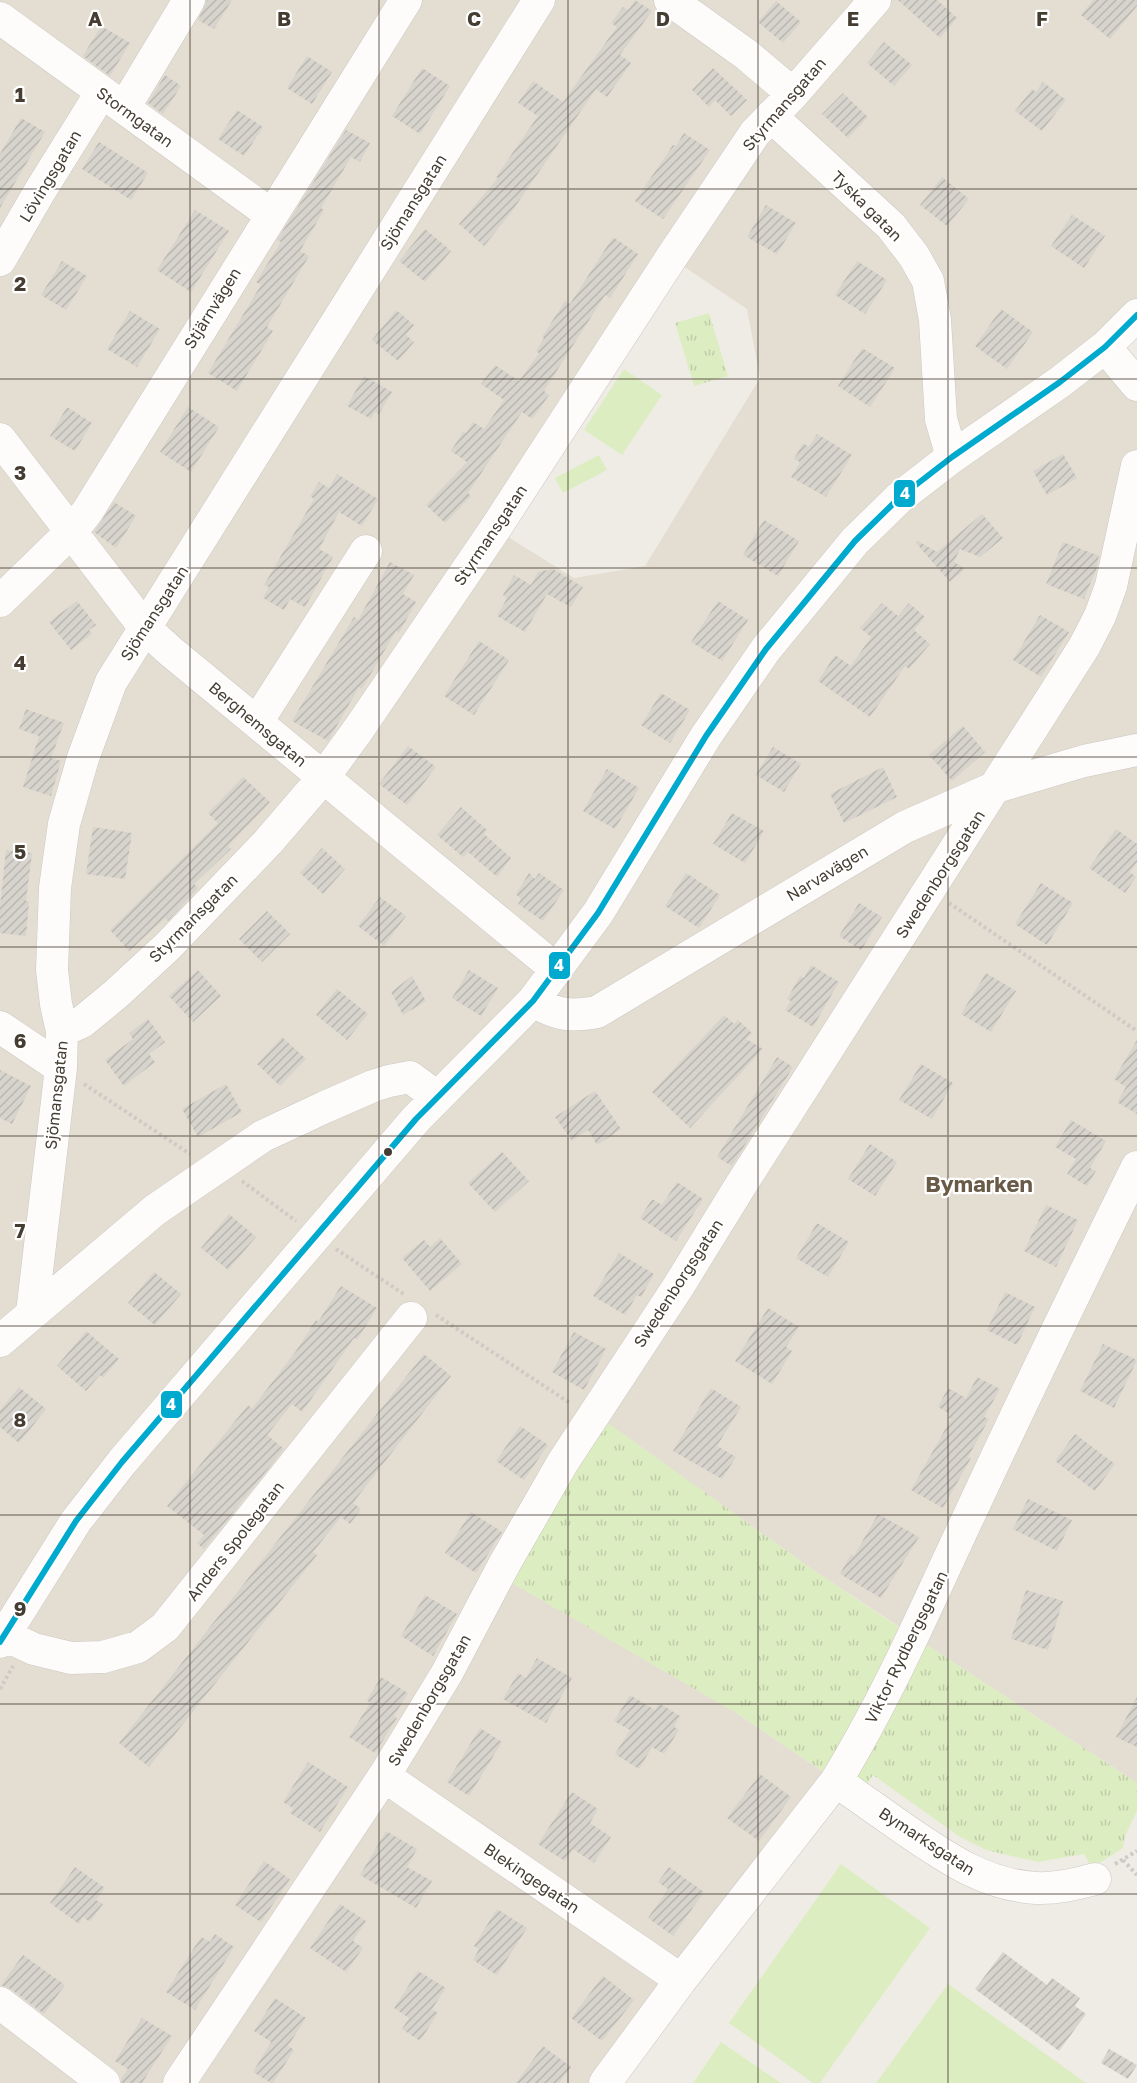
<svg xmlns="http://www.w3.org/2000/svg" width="1137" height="2083" viewBox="0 0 1137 2083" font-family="'Golos Text',sans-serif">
	<defs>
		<pattern id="grass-tufts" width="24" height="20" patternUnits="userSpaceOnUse" patternTransform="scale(1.5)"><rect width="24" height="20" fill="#ddedc2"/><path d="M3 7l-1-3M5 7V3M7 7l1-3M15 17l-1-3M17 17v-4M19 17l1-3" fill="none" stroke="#bfcca7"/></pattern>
		<pattern id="building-hatch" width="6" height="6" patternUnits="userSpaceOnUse" patternTransform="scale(1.5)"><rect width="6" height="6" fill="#d7d3cd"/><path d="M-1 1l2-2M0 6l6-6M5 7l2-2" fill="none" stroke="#bab6b0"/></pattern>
	</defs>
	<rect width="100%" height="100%" fill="#efece6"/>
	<path fill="#e4ded2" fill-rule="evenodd" d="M0,0H1137V315L1105,347L1137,385V1783L816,1572L605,1422L738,1714L825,1773L596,2083H0ZM671,258L747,309L760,378L645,566L574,578L495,529Z"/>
	<path fill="url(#grass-tufts)" d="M709,313L728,376L694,386L675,323Z
		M605,1421L816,1572L903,1630L825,1773L738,1714L510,1582Z
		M921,1641L1137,1783V1811L1125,1836L1123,1848L1092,1868L1084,1854L1038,1862L986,1850L960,1837L873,1775L863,1790L856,1783L853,1768Z"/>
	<path fill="#ddedc2" d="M624,369L662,395L622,455L584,430Z
		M599,455L607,470L563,493L555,478Z
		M841,1864L930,1928L820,2083H813L729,2023Z
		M948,1984L1086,2083H876Z
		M721,2042L781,2083H693Z"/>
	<path fill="url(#building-hatch)" d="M207,0H232L214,29L198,20Z
		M635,0L652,11L620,55L631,63L607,97L596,89L510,214L484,246L459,224L498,178L496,177L538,116L518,103L533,81L563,102L617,27L611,23L623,7L628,10Z
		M898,0H937L957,18L940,38Z
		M1093,0H1137V6L1110,39L1081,15Z
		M776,1L801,22L783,43L758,22Z
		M101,26L130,43L110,76L83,56Z
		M884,42L912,65L894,86L867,63Z
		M307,56L332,72L312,104L287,88Z
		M422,68L450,86L420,134L392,116Z
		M713,68L747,100L731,116L715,100L709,107L692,90Z
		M165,75L181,86L163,114L148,103Z
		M1043,82L1066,100L1042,131L1015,111L1032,89L1036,92Z
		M843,93L868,117L848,138L822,114Z
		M237,110L263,127L244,156L218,139Z
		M21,118L45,132L0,208V154Z
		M346,130L370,143L360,162L351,157L321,208L324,210L300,251L309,256L267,327L273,331L237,391L208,373L261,285L256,282L281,242L277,240Z
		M684,133L710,150L663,219L635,201L673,145L676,146Z
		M99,142L148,173L131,200L82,169Z
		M942,177L969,199L947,226L920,205Z
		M766,205L796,223L777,254L747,237Z
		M195,210L229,231L191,292L157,270Z
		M1072,215L1105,236L1084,268L1051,246Z
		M425,229L451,251L425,282L399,261Z
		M613,237L638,254L610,298L605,295L544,391L549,395L539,410L532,419L522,412L468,493L471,496L445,523L426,505L467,462L451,451L463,432L466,433L473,422L484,429L504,400L481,384L495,365L519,381L539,353L536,351L544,338L542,337L565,301L570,304Z
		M62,261L87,276L66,310L41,295Z
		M857,261L887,280L865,314L835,295Z
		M1001,309L1033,332L1007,369L975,346Z
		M396,310L414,325L406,335L414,342L398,361L372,340Z
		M130,311L160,329L137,367L107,349Z
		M862,348L895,368L870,407L838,386Z
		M364,376L392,392L379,414L375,412L371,419L347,406Z
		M67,407L92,423L75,451L50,436Z
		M188,407L219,427L191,472L160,452Z
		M817,434L852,455L826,497L791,477L800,462L794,459L803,443L809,447Z
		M1063,454L1077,478L1047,495L1033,471Z
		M337,474L378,499L362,526L339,512L319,549L333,557L305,607L290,599L284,610L263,598L269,587L264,585L314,499L310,496L319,482L329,488Z
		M114,502L136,516L116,548L94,532Z
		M982,514L1003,538L980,557L960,549L954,562L965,569L950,582L916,543L918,541L937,552Z
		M764,520L799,541L778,576L743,555Z
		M1063,542L1099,556L1096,570L1084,599L1046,584Z
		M390,562L414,575L403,594L416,602L399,633L396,631L362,689L359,687L328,741L292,721L354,617L358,620Z
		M553,569L583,587L571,607L547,594L525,632L497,616L507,598L503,595L514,575L531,585L538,572Z
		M77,601L96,625L89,630L92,634L71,650L49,622Z
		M718,601L748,620L722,661L691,642Z
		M882,603L898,616L909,603L925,617L914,630L930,644L909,669L905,666L870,717L818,681L835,655L851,666L871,637L860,628Z
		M1040,615L1069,632L1041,677L1013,660Z
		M479,641L509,660L474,715L444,696Z
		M661,693L690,710L670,743L641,725Z
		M26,709L64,723L51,758L61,761L51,796L23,787L39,736L19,729Z
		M963,726L985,752L952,781L929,755Z
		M408,746L436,767L407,805L379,784Z
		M773,747L801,764L784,792L756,775Z
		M883,767L897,797L844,823L830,794Z
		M607,769L639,788L615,829L583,811Z
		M243,777L270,802L228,846L231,849L194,884L198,888L168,921L165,918L129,951L110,930L218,823L208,813Z
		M461,807L487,830L484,834L511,858L497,877L468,852L463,857L437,835Z
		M732,813L764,831L745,863L713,844Z
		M93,827L132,833L125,879L86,874Z
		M1116,829L1137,844V862L1130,872L1136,877L1125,893L1089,868Z
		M322,848L345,869L323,894L300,873Z
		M6,850L32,853L26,901L29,902L26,936L0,933V906Z
		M529,873L535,879L539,873L564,890L543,921L518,904L521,899L516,894Z
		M686,873L720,895L699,928L665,906Z
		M1041,883L1073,903L1047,945L1015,924Z
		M380,897L406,916L384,946L358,926Z
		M859,903L882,917L861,950L839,936Z
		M267,911L290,934L262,962L239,939Z
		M811,965L839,982L813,1027L785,1010L791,1001L787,999L800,976L804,978Z
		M198,970L221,996L193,1022L169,996Z
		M469,970L498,988L481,1016L452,998Z
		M986,973L1016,991L991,1032L961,1014Z
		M412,976L426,1001L403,1015L391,992Z
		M337,989L368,1014L347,1040L316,1015Z
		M724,1015L734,1024L738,1020L752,1033L746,1039L763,1049L690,1128L652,1092Z
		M148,1019L165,1042L149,1054L155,1062L124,1086L105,1060L133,1039L129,1033Z
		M282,1037L306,1059L280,1086L257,1064Z
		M1137,1040V1114L1117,1102L1126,1087L1114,1079Z
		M777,1057L793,1067L732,1166L717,1157Z
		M921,1064L953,1083L932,1119L899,1100Z
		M0,1070L31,1086L12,1124L0,1118Z
		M226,1084L242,1112L198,1137L182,1109Z
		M595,1091L621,1129L597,1145L588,1130L572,1141L555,1117Z
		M1071,1120L1106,1141L1090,1168L1096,1171L1087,1186L1067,1174L1076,1159L1055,1147Z
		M870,1144L897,1162L875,1196L848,1179Z
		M502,1152L529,1181L495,1212L468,1183Z
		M677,1182L703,1199L676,1241L640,1218L652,1199L662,1205Z
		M1046,1205L1078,1220L1056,1267L1024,1251Z
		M229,1214L256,1237L228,1270L201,1248Z
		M817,1223L849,1242L828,1277L796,1258Z
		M440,1238L462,1264L430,1291L402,1258L424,1240L430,1247Z
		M619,1253L654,1274L641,1297L637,1295L625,1315L593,1296Z
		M154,1272L181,1294L155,1325L128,1303Z
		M341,1286L377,1308L357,1340L354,1338L302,1412L292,1404L267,1435L284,1449L204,1549L197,1543L204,1535L167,1506L248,1405L252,1409L296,1351L316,1320L318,1322Z
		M1005,1292L1035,1307L1017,1345L987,1330Z
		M768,1308L799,1327L786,1347L792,1351L772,1384L735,1361Z
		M86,1331L119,1359L103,1378L100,1375L86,1391L57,1366Z
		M574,1332L606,1349L584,1390L552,1372Z
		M1103,1344L1137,1360L1114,1408L1080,1391Z
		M424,1354L451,1376L353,1503L361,1509L350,1524L341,1517L313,1552L317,1555L149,1767L119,1743Z
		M977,1377L1000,1389L984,1417L989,1419L968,1457L971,1458L943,1508L911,1490L951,1419L948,1418L950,1414L938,1407L948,1388L966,1398Z
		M19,1387L46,1409L19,1443L0,1427V1410Z
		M711,1388L741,1407L717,1446L736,1457L722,1479L673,1451Z
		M520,1426L548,1445L524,1480L496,1461Z
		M1075,1434L1115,1464L1095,1491L1055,1461Z
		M1028,1499L1072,1520L1057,1551L1013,1529Z
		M471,1512L502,1532L476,1573L445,1553Z
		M878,1514L919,1537L881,1598L840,1574L851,1554L854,1556Z
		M1026,1590L1063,1601L1048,1650L1011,1639Z
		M425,1595L457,1614L433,1656L401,1636Z
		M537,1658L572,1678L546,1723L503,1699L518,1673L526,1678Z
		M381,1677L408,1693L394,1716L397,1718L375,1753L349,1737L370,1703L367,1700Z
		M630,1695L655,1710L659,1703L680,1716L674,1727L679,1730L664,1754L652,1747L639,1769L615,1754L630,1730L614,1721Z
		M1137,1697V1747L1116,1737Z
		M480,1728L502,1742L469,1796L447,1782Z
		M308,1762L348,1787L320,1832L290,1813L293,1808L283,1802Z
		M760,1774L791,1797L759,1841L727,1818Z
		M572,1792L598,1809L590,1823L611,1837L594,1863L573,1849L565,1861L538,1844Z
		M386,1831L417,1849L407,1867L432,1881L416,1908L360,1875Z
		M264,1861L290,1879L261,1922L235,1905Z
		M75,1867L105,1888L96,1900L103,1904L90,1922L83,1917L79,1924L50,1903Z
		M669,1867L704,1892L673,1936L648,1918L668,1889L658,1882Z
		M340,1904L366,1921L353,1941L363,1948L346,1972L310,1948Z
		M497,1909L527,1928L497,1975L473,1960L479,1949L474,1946Z
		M215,1934L234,1947L195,2010L166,1992L201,1937L210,1942Z
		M1003,1952L1047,1985L1052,1978L1080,1998L1075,2006L1086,2014L1059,2051L975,1989Z
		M23,1955L65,1985L44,2014L11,1989L1,1985Z
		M418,1971L446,1988L432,2009L438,2013L420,2041L402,2029L409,2018L394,2008Z
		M603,1976L634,2000L602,2041L571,2018Z
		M275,1998L306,2018L288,2046L294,2050L273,2083H271L253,2072L271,2042L254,2031Z
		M142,2018L172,2036L142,2083H122L121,2079L128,2069L115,2061Z
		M543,2046L571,2067L559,2083H516Z
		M1109,2049L1137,2065L1128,2079L1101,2063Z"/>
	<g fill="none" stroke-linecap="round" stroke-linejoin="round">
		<defs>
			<path id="minor" d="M670,0L747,55L793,94
				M0,18L270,214
				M124,108L189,0
				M771,116L891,226L914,256L928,281L935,320L941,419L952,457
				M0,260L40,191L101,93
				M1105,347L1137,385
				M0,439L145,628L169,650L557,970
				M0,601L72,531L87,512L406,0
				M257,722L366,551
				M533,1001C557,1015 570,1017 597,1012L905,827L996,787L1084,761L1137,750
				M0,1027L61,1068
				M62,1031L82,1022L116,994L167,947L268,842L323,778L358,730L495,529L671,258L755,133L793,94L875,0
				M32,1313L61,1068L62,1031L56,1004L52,970L55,888L64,824L83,758L111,682L539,0
				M0,1341L155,1210L263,1136L325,1107L373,1086L389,1081L410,1077L437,1097
				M4,1635L34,1649L71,1658L103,1657L138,1647L165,1627L411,1318
				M0,1642L76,1521L122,1462L416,1119L533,1001L598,913L706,736L766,649L855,541L899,498L952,457L1060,382L1105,347L1137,315
				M384,1776L681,1980
				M836,1781C860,1798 883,1814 907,1831C948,1859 986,1885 1036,1888C1056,1889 1076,1884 1095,1879
				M0,2003L104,2083
				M179,2083L384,1776L447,1673L505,1563L563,1462L678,1287L739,1188L1084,647L1100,616L1111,586L1137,466
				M605,2083L681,1980L836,1781C887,1698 925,1609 967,1520C1022,1402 1079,1284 1137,1167"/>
		</defs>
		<use href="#minor" stroke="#cbc8c2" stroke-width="33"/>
		<path stroke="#cecac5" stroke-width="4" stroke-dasharray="3 3" stroke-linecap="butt" d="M949,903L1137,1031
			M84,1084L190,1154
			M242,1181L296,1221
			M336,1249L405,1295
			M436,1315L570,1403
			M0,1689L13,1666
			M1123,1860L1137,1875
			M1115,1864L1137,1851"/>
		<use href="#minor" stroke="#fdfcfb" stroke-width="32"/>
		<defs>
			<path id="bus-1" d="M0,1642L76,1521L122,1462L416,1119L533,1001L598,913L706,736L766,649L855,541L899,498L952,457L1060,382L1105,347L1137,315"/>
		</defs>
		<use href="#bus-1" stroke="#fff" stroke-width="10"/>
		<use href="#bus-1" stroke="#00a9ce" stroke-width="6"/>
	</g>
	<path fill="none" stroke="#453d32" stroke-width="1.5" stroke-opacity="0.55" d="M190,0V2083M379,0V2083M568,0V2083M758,0V2083M948,0V2083M0,189H1137M0,379H1137M0,568H1137M0,757H1137M0,947H1137M0,1136H1137M0,1326H1137M0,1515H1137M0,1704H1137M0,1894H1137"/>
	<circle fill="#453d32" stroke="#fff" stroke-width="2" cx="388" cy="1152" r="5"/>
	<g text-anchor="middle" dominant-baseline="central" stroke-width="4.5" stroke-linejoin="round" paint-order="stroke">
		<g font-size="16" fill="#453d32" stroke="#fff">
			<text transform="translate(784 104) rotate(-49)">Styrmansgatan</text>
			<text transform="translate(135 117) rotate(36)">Stormgatan</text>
			<text transform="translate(50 176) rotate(-59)">Lövingsgatan</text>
			<text transform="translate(413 202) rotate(-58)">Sjömansgatan</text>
			<text transform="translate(867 206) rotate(45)">Tyska gatan</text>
			<text transform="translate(212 308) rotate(-58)">Stjärnvägen</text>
			<text transform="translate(490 535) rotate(-56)">Styrmansgatan</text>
			<text transform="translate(154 613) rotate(-57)">Sjömansgatan</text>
			<text transform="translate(258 724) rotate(40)">Berghemsgatan</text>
			<text transform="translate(827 873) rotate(-31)">Narvavägen</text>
			<text transform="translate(940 874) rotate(-57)">Swedenborgsgatan</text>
			<text transform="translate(193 918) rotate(-45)">Styrmansgatan</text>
			<text transform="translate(56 1095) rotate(-84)">Sjömansgatan</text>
			<text transform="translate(678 1283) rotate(-57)">Swedenborgsgatan</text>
			<text transform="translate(235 1541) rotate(-52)">Anders Spolegatan</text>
			<text transform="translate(906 1647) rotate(-64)">Viktor Rydbergsgatan</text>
			<text transform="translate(429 1700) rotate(-60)">Swedenborgsgatan</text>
			<text transform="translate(927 1841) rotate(33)">Bymarksgatan</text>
			<text transform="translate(532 1878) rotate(34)">Blekingegatan</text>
		</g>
		<g font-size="22" font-weight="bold" fill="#695b48" stroke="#fff">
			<text x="979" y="1183">Bymarken</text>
		</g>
	</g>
	<g font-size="20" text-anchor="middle" font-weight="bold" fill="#453d32" stroke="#fff" stroke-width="4.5" stroke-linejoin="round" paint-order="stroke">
		<text x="95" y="26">A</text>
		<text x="284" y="26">B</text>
		<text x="474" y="26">C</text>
		<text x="663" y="26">D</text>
		<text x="853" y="26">E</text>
		<text x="1042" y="26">F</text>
		<text x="20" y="102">1</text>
		<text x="20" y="291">2</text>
		<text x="20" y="480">3</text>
		<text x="20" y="670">4</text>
		<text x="20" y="859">5</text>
		<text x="20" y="1048">6</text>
		<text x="20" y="1238">7</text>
		<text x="20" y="1427">8</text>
		<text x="20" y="1616">9</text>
	</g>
	<g stroke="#fff" stroke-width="2">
		<rect x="893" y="479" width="23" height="29" rx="6" fill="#00a9ce"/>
		<rect x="548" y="951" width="23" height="29" rx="6" fill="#00a9ce"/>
		<rect x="160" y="1390" width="23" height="29" rx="6" fill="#00a9ce"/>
	</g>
	<g font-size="16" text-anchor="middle" font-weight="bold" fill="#fff">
		<text x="905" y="499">4</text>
		<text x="559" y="971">4</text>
		<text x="171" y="1410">4</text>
	</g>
</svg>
